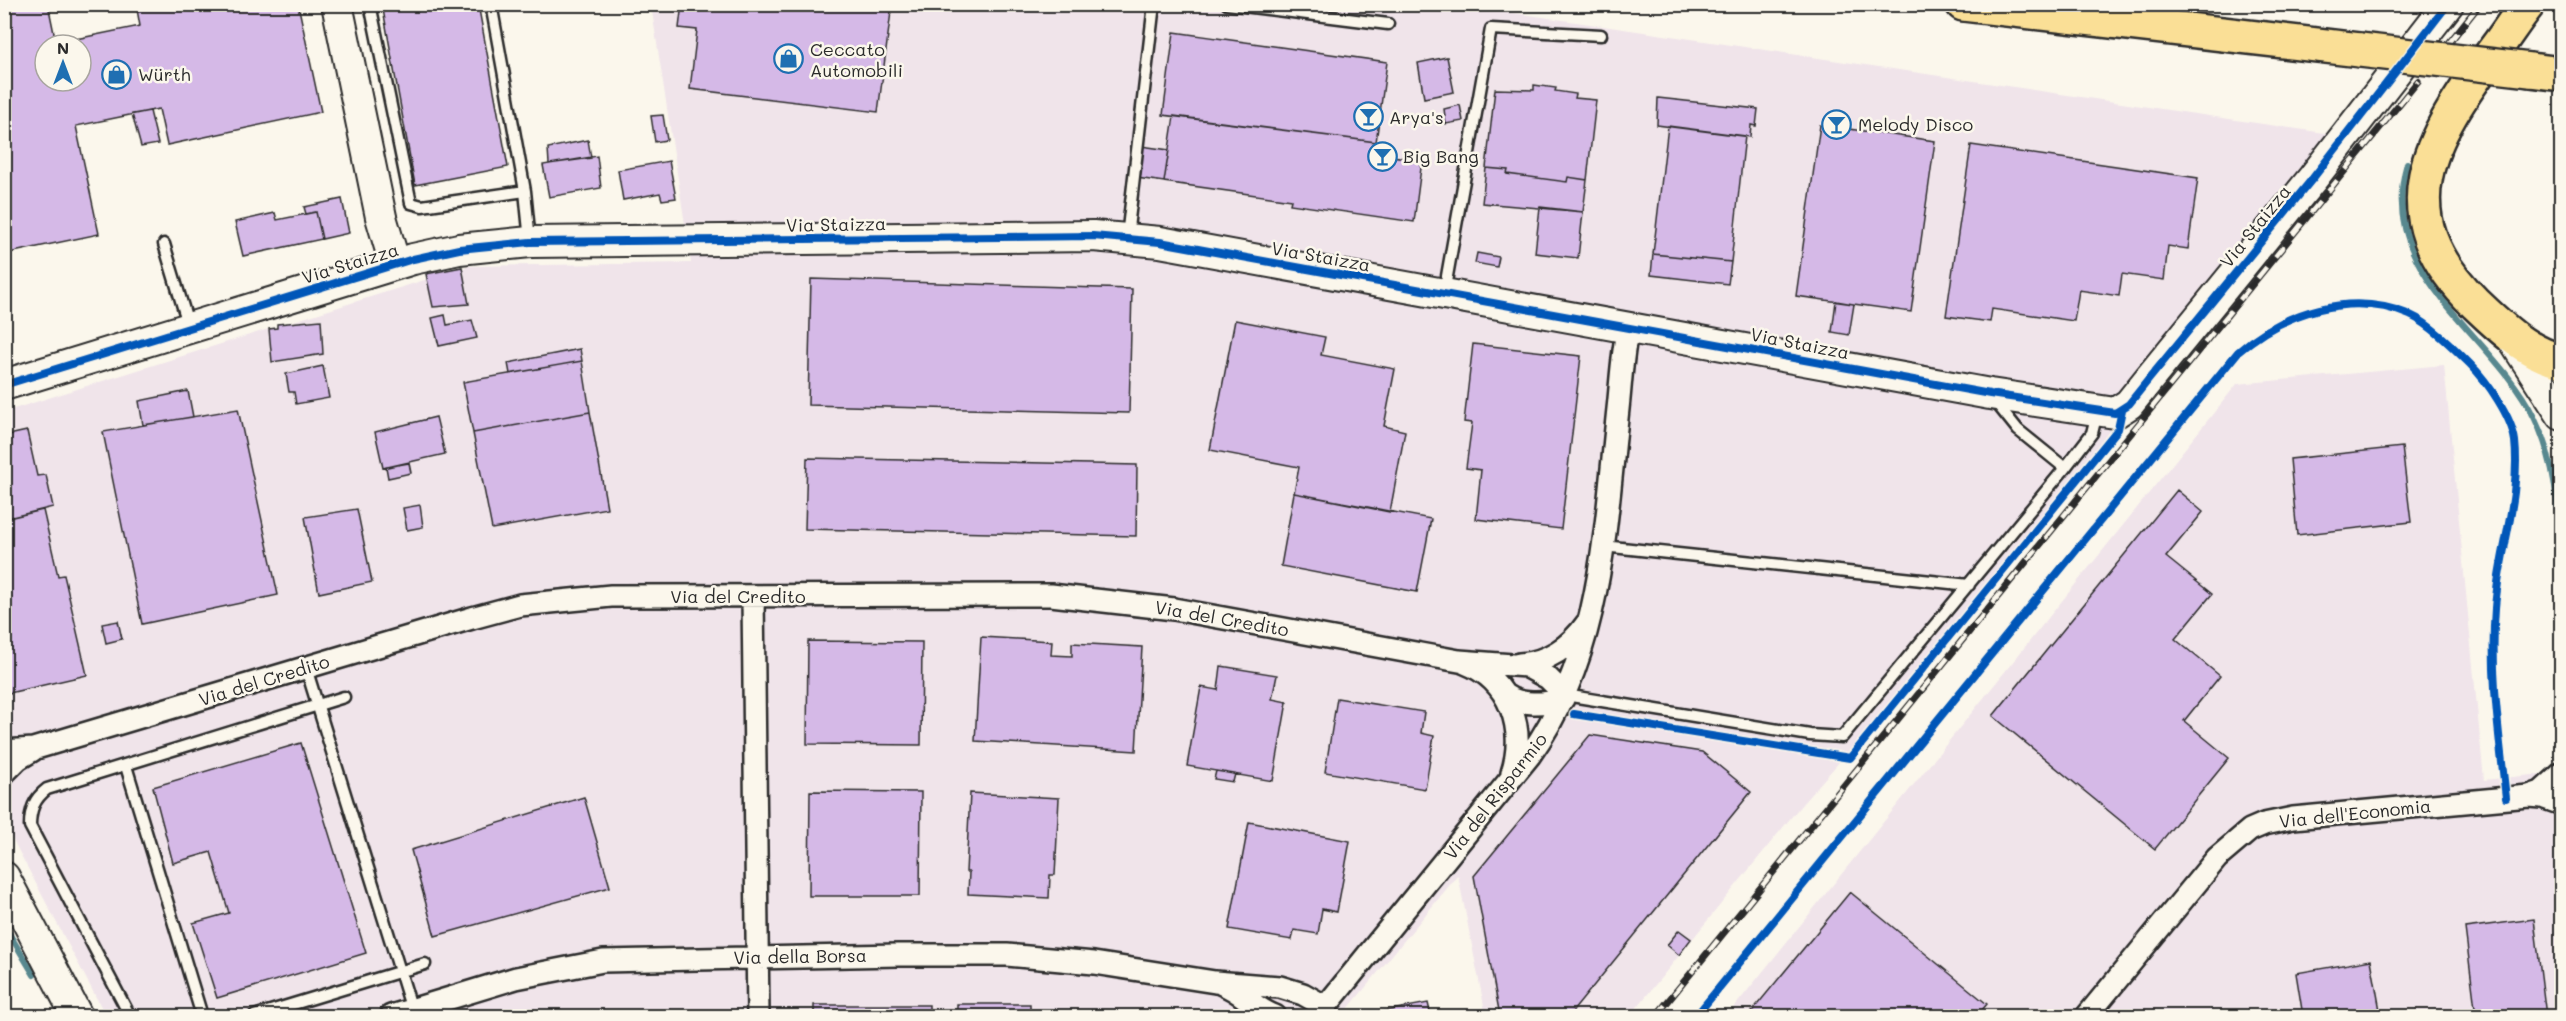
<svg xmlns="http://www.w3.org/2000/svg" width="2566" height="1021" viewBox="0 0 2566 1021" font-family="Mali,sans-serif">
	<rect width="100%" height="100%" fill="#fbf7ec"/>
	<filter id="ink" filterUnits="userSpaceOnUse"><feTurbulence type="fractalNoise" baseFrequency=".0167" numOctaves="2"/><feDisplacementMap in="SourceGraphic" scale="12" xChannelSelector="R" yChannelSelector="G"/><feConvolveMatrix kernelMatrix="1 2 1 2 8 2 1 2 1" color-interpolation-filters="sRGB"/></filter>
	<g filter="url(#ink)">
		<path fill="#f0e4ea" d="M651,5H1461L2331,134L2145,401L1852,762L1841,760L1802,804L1630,1016H1486L1458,875L1342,1016H106L5,825L4,412L469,266L691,263Z
			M2444,365L2484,780L2561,772V1016H1727L2237,384Z"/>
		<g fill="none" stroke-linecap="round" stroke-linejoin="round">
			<path stroke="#59888f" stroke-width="6" d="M2407,163C2375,274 2492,332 2534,417C2557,464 2559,514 2562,565
				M4,925L34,975"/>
		</g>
		<path fill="#d5b9e7" stroke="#2b2b2b" stroke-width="1.5" fill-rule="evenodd" d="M4,4H48L56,43L140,26L136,4H298L321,112L167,145L159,109L76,126L99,234L4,254ZM45,45H81V81H45Z
			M382,4H478L508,167L415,185Z
			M682,4H892L878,112L690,89L697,30L679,28Z
			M1174,32L1387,62L1376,142L1163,115Z
			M1447,57L1454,92L1424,98L1418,63Z
			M1534,85L1556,88L1555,91L1576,94L1575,98L1596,100L1587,180L1568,177L1567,182L1507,174L1508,170L1486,168L1495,89L1534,90Z
			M1658,98L1758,109L1756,126L1751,125L1750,137L1657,125Z
			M1460,105L1463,121L1446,124L1444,109Z
			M150,111L158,144L141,147L132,114Z
			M663,115L667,140L655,142L651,116Z
			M1174,116L1376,142L1375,147L1393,150L1392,156L1422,160L1414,222L1290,204L1291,200L1164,182Z
			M1820,125L1935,141L1911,312L1796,296Z
			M1668,126L1745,136L1731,262L1653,254Z
			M588,140L591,158L549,164L548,148Z
			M1971,145L2198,178L2188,249L2168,246L2164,280L2122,274L2119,296L2079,290L2074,321L1992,309L1990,322L1946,316Z
			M1141,146L1169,150L1164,182L1137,178Z
			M597,156L601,188L549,197L543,165Z
			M669,161L676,198L662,200L660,193L623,200L618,170Z
			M1486,168L1508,170L1507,174L1567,182L1568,177L1587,180L1583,212L1482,203Z
			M342,199L349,233L322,239L316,212L306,214L304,207Z
			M1540,207L1583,212L1578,258L1535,253Z
			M316,212L322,239L243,256L235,222L275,213L277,220Z
			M1477,253L1499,257L1497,267L1475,263Z
			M1653,254L1731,262L1728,284L1651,275Z
			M462,267L469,304L433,307L426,274Z
			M811,279L1132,289L1129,413L808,405Z
			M1836,301L1854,304L1849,335L1832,332Z
			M445,315L447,325L472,320L477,338L439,346L432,318Z
			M321,320L323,354L272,362L269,329L277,328V324Z
			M1235,320L1325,337L1321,355L1395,369L1384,426L1405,431L1390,512L1294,493L1299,467L1210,450Z
			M1473,344L1581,356L1561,529L1476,519L1481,470L1466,468L1472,423L1464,422Z
			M580,349L582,361L510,374L508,363Z
			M582,361L590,412L473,433L463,382Z
			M323,366L329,398L296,404L294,392H289L286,374Z
			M188,391L193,417L143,425L139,401Z
			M238,409L278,595L142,624L103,432Z
			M590,412L607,508L492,529L473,433Z
			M436,417L445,454L383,468L375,432Z
			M27,431L37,476L46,475L53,507L4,519V436Z
			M2402,447L2411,522L2297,535L2290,459Z
			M807,458L1137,465L1136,536L805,529Z
			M409,463L411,473L388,478L386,467Z
			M2177,490L2203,512L2166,557L2212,594L2175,639L2220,676L2184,721L2229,758L2155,849L1993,716Z
			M1294,493L1431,519L1417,592L1281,566Z
			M420,505L423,527L407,530L403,508Z
			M357,509L372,582L319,593L305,517Z
			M43,510L58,576L64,575L87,675L9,693L4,674V519Z
			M118,621L122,639L106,643L102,624Z
			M981,637L1052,641L1051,655L1072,656V643L1142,647L1136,751L975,741Z
			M808,641L922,642L921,745L807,744Z
			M1221,666L1277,675L1272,699L1287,702L1273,781L1187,766L1201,687L1218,690Z
			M1337,698L1424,712L1421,733L1434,736L1425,789L1325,772Z
			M1590,735L1702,752L1751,792L1569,1016H1500L1474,876Z
			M301,743L366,953L217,998L193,923L229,913L211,852L173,863L153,787Z
			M1216,771L1235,774L1233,782L1214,779Z
			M810,791L921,792L920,896H809Z
			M970,793L1059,798L1055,875H1050L1049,898L968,894L969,872H966Z
			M584,797L610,887L435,936L411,850Z
			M1249,822L1350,841L1337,912L1322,909L1318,934L1294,930L1292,940L1229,929Z
			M1850,892L1987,1004L1977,1016H1748Z
			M2534,919L2546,1016H2476L2465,928Z
			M1679,930L1691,939L1679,955L1667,945Z
			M2371,960L2381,1016H2266L2302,1010L2296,973Z
			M1428,1003L1431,1016H1381L1380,1012Z
			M957,1004H1030V1016H957Z
			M814,1005H929V1016H814Z
			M671,1010L673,1016H642Z"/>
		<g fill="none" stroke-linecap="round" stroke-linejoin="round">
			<defs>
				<path id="lane" d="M370,4L411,203L422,206L525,191
					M491,4L525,191L530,241
					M1227,4L1388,24
					M1127,237L1154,4
					M164,244L189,327
					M1444,293L1491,29L1601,35
					M1994,400L2018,430L2065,468
					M1603,546L1969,585
					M306,668L412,1010
					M1565,695L1810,735L1842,737L2065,468L2092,433L2097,413
					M126,766L202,1016
					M130,1016L30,826C30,810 34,799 47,789L344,697
					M254,1016L425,964"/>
				<path id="street" d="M753,597L758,1016
					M1465,663C1511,681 1526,729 1512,773
					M1519,664C1547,663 1571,646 1587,623
					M1505,695C1520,706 1545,704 1563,699
					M4,751L33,749L472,618L520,605L611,596L1051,595L1174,609L1459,661L1526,666L1548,678L1559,689L1563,699
					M4,773L18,759L33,750
					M2529,796L2541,792L2562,773
					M1222,984C1242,991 1254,1009 1275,1016
					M391,1016L516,978L603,961L898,955H1007L1094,963L1215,982L1280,987L1303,994L1326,1007
					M1318,1016L1530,755C1602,654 1605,528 1618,409C1621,382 1622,353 1628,327
					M2087,1016L2217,858L2250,830L2264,824L2293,818L2529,796L2542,797L2562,804"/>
				<path id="secondary" d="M337,4L381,217L395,264
					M2510,335L2562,415
					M4,385L413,259L459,249L530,242L1093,236L1160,242L1990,394L2115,413L2129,404L2149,379L2313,178L2448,4
					M4,877L77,1016"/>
				<path id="primary" d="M1963,4L2360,50
					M2528,4C2515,20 2505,37 2493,52C2429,139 2383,213 2476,304C2500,327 2528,354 2562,361
					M2530,70L2562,74"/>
			</defs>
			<use href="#lane" stroke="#2b2b2b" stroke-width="15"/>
			<use href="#street" stroke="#2b2b2b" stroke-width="26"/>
			<use href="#secondary" stroke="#2b2b2b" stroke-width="34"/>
			<use href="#primary" stroke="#2b2b2b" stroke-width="38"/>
			<use href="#lane" stroke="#fbf7ec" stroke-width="10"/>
			<use href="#street" stroke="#fbf7ec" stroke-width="21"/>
			<use href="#secondary" stroke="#fbf7ec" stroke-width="30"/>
			<use href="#primary" stroke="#fadf96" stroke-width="33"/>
			<defs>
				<path id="rail" d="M2449,43L2480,4
					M1656,1016L2418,81"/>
			</defs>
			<use href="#rail" stroke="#2b2b2b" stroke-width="7"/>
			<use href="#rail" stroke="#fbf7ec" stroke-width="4.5" stroke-dasharray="14" stroke-linecap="butt"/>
			<defs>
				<path id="primary-bridge" d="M2360,50L2530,70"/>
			</defs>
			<use href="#primary-bridge" stroke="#2b2b2b" stroke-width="38" stroke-linecap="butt"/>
			<use href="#primary-bridge" stroke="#fadf96" stroke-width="33"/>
			<defs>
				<path id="cycleway" d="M4,385L413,259L459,249L530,242L1093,236L1160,242L1990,394L2115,413L2129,404L2149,379L2313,178L2448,4
					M1574,714L1850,758L2118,429L2122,410
					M1696,1016L2238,352C2284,312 2351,290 2410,315C2429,323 2455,349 2470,364C2487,381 2512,417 2515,441C2521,498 2499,552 2495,608C2490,671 2499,735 2506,798"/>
			</defs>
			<use href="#cycleway" stroke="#fbf7ec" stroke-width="11"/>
			<use href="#cycleway" stroke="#0057b8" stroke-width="8"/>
		</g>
	</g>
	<defs>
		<symbol id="shop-ring" viewBox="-11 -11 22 22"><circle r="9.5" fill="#fbf7ec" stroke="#1f6fb2" stroke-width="1.5"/><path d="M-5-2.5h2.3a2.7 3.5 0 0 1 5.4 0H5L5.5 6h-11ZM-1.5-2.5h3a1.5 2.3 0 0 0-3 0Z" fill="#1f6fb2"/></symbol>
		<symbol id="bar-ring" viewBox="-11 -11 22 22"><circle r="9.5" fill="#fbf7ec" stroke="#1f6fb2" stroke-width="1.5"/><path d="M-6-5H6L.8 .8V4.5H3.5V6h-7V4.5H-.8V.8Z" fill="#1f6fb2"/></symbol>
	</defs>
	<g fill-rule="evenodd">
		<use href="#shop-ring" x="772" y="42" width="33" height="33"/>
		<use href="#shop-ring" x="100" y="58" width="33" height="33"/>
		<use href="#bar-ring" x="1352" y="100" width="33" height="33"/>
		<use href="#bar-ring" x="1820" y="108" width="33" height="33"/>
		<use href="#bar-ring" x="1366" y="140" width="33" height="33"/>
	</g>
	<g text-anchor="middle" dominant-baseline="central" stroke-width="5" stroke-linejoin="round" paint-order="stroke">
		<g font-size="18" fill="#2b2b2b" stroke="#fbf7ec" text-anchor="start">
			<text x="810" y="49">Ceccato<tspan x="810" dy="21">Automobili</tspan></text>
			<text x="138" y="74">Würth</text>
			<text x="1389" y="117">Arya's</text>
			<text x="1858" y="124">Melody Disco</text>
			<text x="1403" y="156">Big Bang</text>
		</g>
		<g font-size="18" fill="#2b2b2b" stroke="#fbf7ec">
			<text transform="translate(836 224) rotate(-1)">Via Staizza</text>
			<text transform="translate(2255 226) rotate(-51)">Via Staizza</text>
			<text transform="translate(1321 256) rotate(10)">Via Staizza</text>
			<text transform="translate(350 263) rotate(-17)">Via Staizza</text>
			<text transform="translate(1800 343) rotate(11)">Via Staizza</text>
			<text x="738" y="596">Via del Credito</text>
			<text transform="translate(1222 618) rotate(10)">Via del Credito</text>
			<text transform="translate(264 680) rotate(-17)">Via del Credito</text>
			<text transform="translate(1495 796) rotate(-52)">Via del Risparmio</text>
			<text transform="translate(2355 813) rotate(-6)">Via dell'Economia</text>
			<text transform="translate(800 956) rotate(-1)">Via della Borsa</text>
		</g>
	</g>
	<rect width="2566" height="1021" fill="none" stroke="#fbf7ec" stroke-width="24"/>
	<rect x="12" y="12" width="2542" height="997" fill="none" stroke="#2b2b2b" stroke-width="2" filter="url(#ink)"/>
	<g transform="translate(63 63)"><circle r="28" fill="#fbf7ec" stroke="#a8a59f" stroke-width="1.5"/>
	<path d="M0-4.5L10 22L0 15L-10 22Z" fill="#1f6fb2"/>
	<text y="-9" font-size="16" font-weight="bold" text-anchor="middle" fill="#2b2b2b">N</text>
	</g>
</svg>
